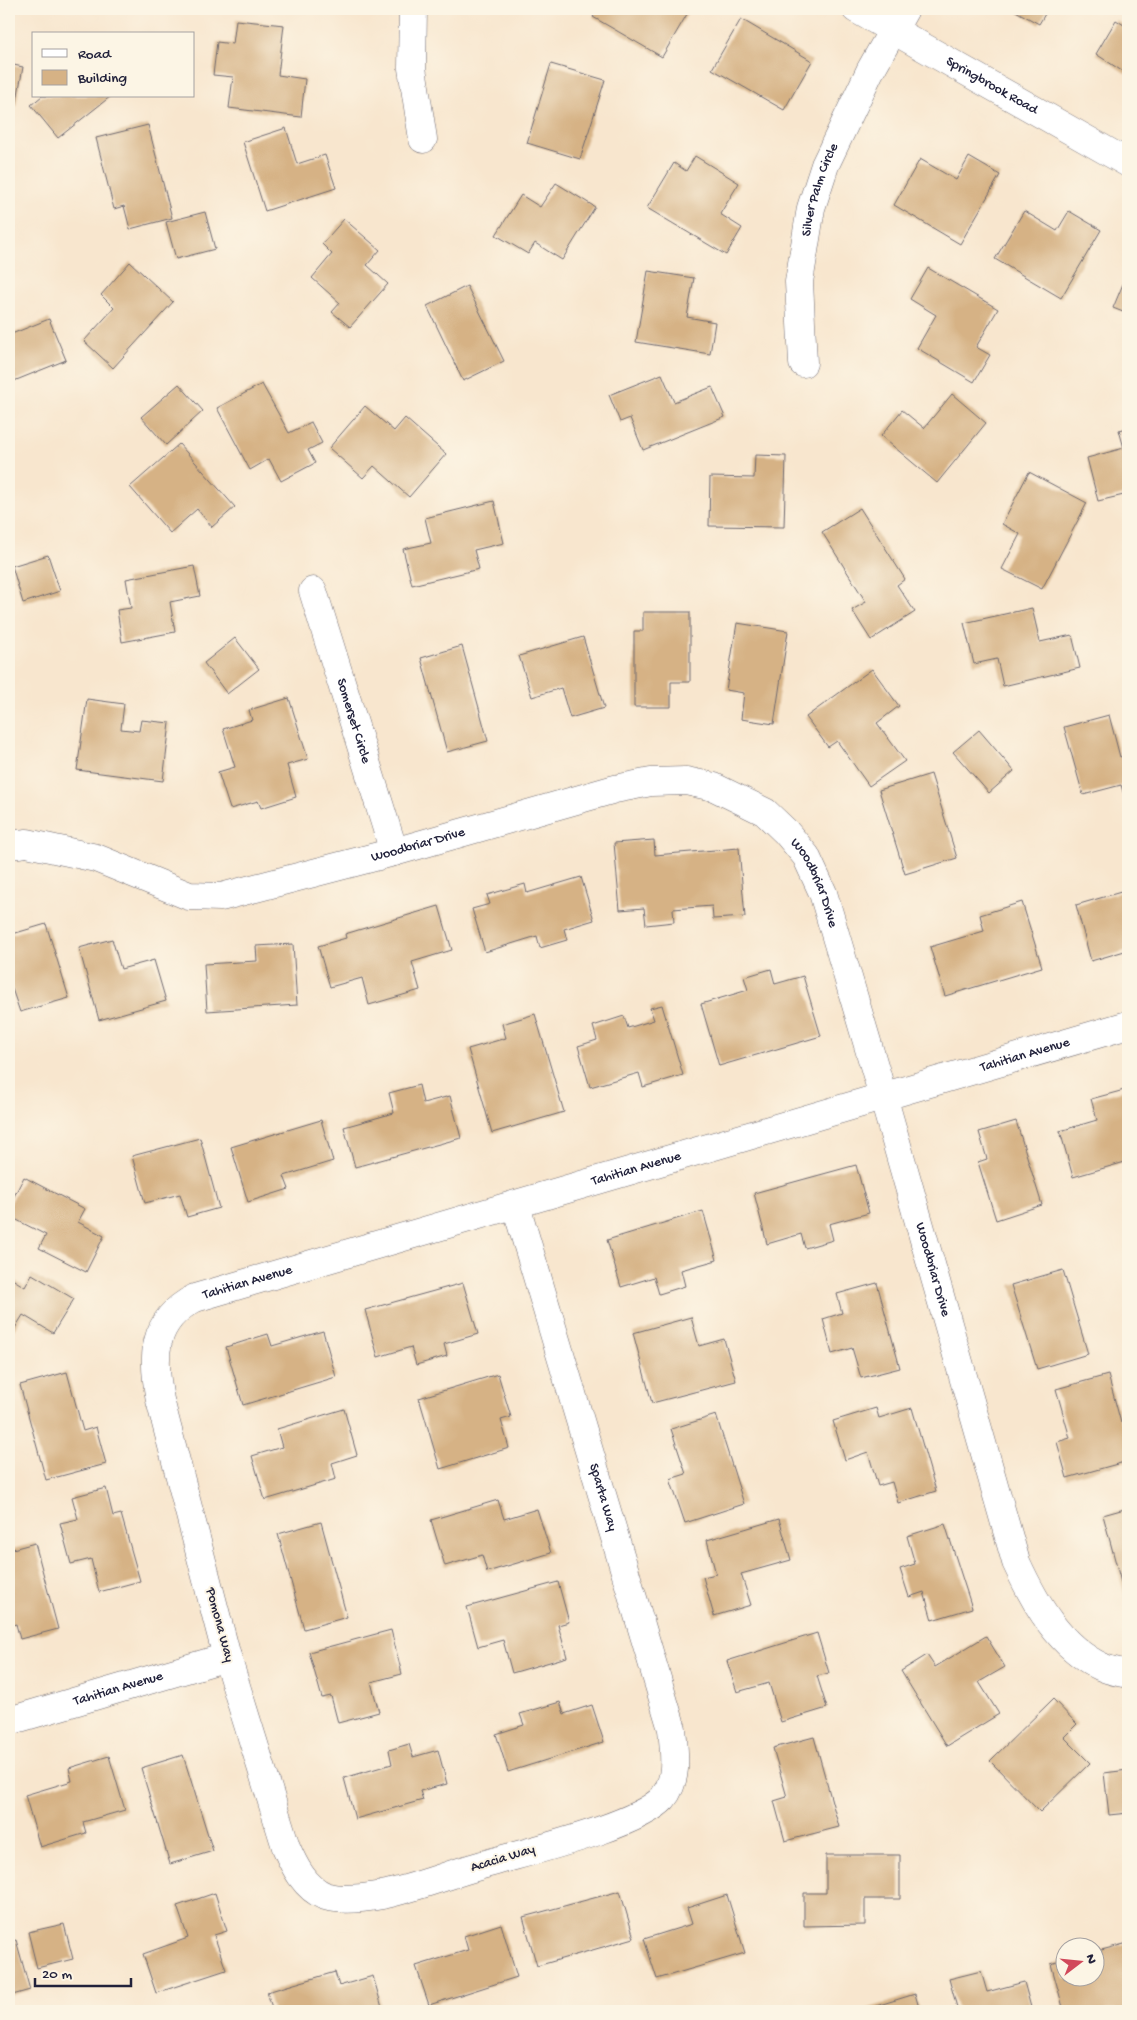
<svg xmlns="http://www.w3.org/2000/svg" width="1137" height="2020" viewBox="0 0 1137 2020" font-family="'Gochi Hand',sans-serif">
	<rect width="100%" height="100%" fill="#fcf5e5"/>
	<filter id="ink" filterUnits="userSpaceOnUse"><feTurbulence type="fractalNoise" baseFrequency=".02" numOctaves="2"/><feDisplacementMap in="SourceGraphic" scale="10" xChannelSelector="R" yChannelSelector="G"/><feConvolveMatrix kernelMatrix="1 2 1 2 8 2 1 2 1" color-interpolation-filters="sRGB"/></filter>
	<filter id="wash" filterUnits="userSpaceOnUse"><feTurbulence type="fractalNoise" baseFrequency=".0096" numOctaves="4" result="noise"/><feDisplacementMap in="SourceGraphic" scale="20" xChannelSelector="R" yChannelSelector="G"/><feGaussianBlur stdDeviation="1.12" result="paint"/><feColorMatrix in="noise" values="0 0 0 0 0 0 0 0 0 0 0 0 0 0 0 0 0 1.4 0 .05"/><feComposite in="paint" operator="in"/></filter>
	<g filter="url(#wash)">
		<rect width="100%" height="100%" fill="#f8e6ce"/>
		<g id="blocks">
			<path fill="#d6b285" d="M598,9H690L662,57L593,17Z
				M1012,9H1048L1039,24Z
				M1128,18V75L1096,54L1116,20L1124,25Z
				M741,19L812,61L784,110L712,69Z
				M236,20L284,25L278,75L305,79L301,117L229,108L233,77L213,75L217,42L233,44Z
				M9,64L23,67L16,106L9,105Z
				M551,64L605,80L580,159L527,143Z
				M42,96H111L58,138L31,105Z
				M148,125L172,218L130,229L124,206L114,209L96,138Z
				M286,128L297,164L325,155L336,188L265,211L243,142Z
				M695,156L739,183L720,214L742,228L726,255L647,208L674,163L686,171Z
				M969,157L1000,175L960,244L894,205L920,159L956,180Z
				M556,183L595,207L562,260L535,243L528,254L496,235L521,195L540,207Z
				M1024,211L1057,231L1069,211L1101,230L1061,298L995,259Z
				M205,212L215,249L176,259L166,222Z
				M344,219L380,250L367,265L388,284L350,327L332,312L340,303L312,278L332,254L322,244Z
				M130,262L173,302L113,368L84,341L114,308L101,295Z
				M928,268L998,309L976,347L990,355L974,382L917,348L936,315L910,299Z
				M648,271L694,278L687,317L715,322L710,354L636,342Z
				M1128,272V314L1113,308Z
				M467,286L504,361L463,381L427,306Z
				M49,319L66,360L9,383V335Z
				M662,374L674,402L712,387L725,417L643,450L630,418L620,422L609,395Z
				M179,384L203,411L166,445L141,417Z
				M262,384L289,433L311,422L322,443L308,450L315,463L281,481L269,459L250,470L217,408Z
				M952,394L986,423L937,483L881,436L902,410L924,428Z
				M365,406L394,431L405,418L446,454L409,497L374,466L363,478L329,448Z
				M1128,428V494L1098,501L1087,458L1124,448L1119,430Z
				M179,444L235,507L212,527L197,509L170,533L130,487Z
				M755,455L786,456L784,527L709,526L710,477L754,478Z
				M1029,472L1087,503L1042,589L1002,569L1020,534L1002,524Z
				M494,501L504,543L474,550L479,569L412,585L403,549L431,543L425,518Z
				M860,508L905,579L897,585L915,612L871,640L852,610L866,602L822,532Z
				M48,555L60,591L23,603L12,566Z
				M194,566L200,596L170,602L175,632L122,642L117,610L131,608L126,579Z
				M1032,608L1040,642L1072,635L1080,668L1003,686L997,659L974,664L964,623Z
				M643,612H690V682H671V707H634V631H643Z
				M737,623L788,631L774,724L741,719L744,693L726,690Z
				M583,637L604,708L570,718L561,688L532,697L519,656Z
				M235,638L259,669L227,694L204,663Z
				M462,646L488,741L447,752L421,658Z
				M872,669L899,706L877,723L905,761L869,786L837,741L828,747L806,717Z
				M289,698L308,759L287,765L296,797L261,808L258,801L230,809L218,772L235,767L223,729L252,720L249,710Z
				M87,699L124,704L121,729L139,731L141,720L170,723L163,781L77,770Z
				M1109,715L1120,757L1128,754V794L1124,795L1121,785L1083,795L1064,727Z
				M979,730L1014,771L989,793L953,752Z
				M931,774L957,858L905,874L879,790Z
				M654,840L655,855L739,848L745,917L713,919L712,906L673,909L674,922L646,925L644,908L620,910L614,843Z
				M581,877L594,920L564,929L567,940L540,948L537,936L485,952L472,909L490,904L487,895L525,884L527,893Z
				M1128,890V950L1091,961L1076,905Z
				M1022,902L1042,967L945,996L930,947L984,931L980,915Z
				M439,906L452,950L412,962L420,990L369,1005L362,978L330,987L318,946L346,938L345,934Z
				M46,924L69,998L20,1012L9,980V935Z
				M112,939L121,969L154,960L166,1001L99,1020L79,948Z
				M293,944L297,1005L207,1011L204,964L257,961L256,946Z
				M771,969L775,984L803,976L821,1036L719,1066L701,1004L748,990L744,977Z
				M662,1005L683,1075L643,1087L639,1073L590,1087L578,1046L597,1040L593,1026L624,1016L628,1028L654,1020L650,1008Z
				M535,1014L564,1112L492,1133L468,1049L506,1038L502,1024Z
				M419,1085L423,1103L450,1096L461,1138L355,1167L344,1127L394,1113L389,1093Z
				M1128,1089V1173L1125,1162L1073,1177L1060,1131L1097,1120L1091,1099Z
				M321,1120L333,1161L284,1176L289,1189L248,1202L231,1147Z
				M1016,1121L1042,1205L996,1220L978,1162L987,1159L979,1132Z
				M200,1138L219,1208L187,1217L180,1194L145,1203L132,1156Z
				M856,1165L869,1213L829,1224L833,1240L805,1248L801,1234L767,1244L754,1193Z
				M24,1177L85,1209L78,1222L104,1236L86,1272L39,1248L46,1235L9,1216V1206Z
				M703,1211L717,1260L681,1270L685,1286L659,1294L654,1277L621,1287L607,1240Z
				M1063,1270L1088,1354L1037,1369L1011,1285Z
				M32,1274L74,1299L53,1333L23,1315L9,1338V1277L25,1287Z
				M463,1283L478,1334L444,1344L447,1356L416,1365L411,1347L378,1357L365,1310Z
				M877,1283L900,1368L861,1378L852,1348L832,1354L823,1319L842,1313L837,1294Z
				M691,1317L699,1346L724,1339L736,1381L652,1403L633,1333Z
				M323,1331L336,1377L243,1405L226,1347L268,1334L272,1346Z
				M67,1372L83,1431L96,1427L106,1464L46,1480L20,1385Z
				M498,1374L511,1417L501,1420L509,1448L440,1469L419,1398Z
				M1108,1375L1121,1423L1128,1421V1461L1067,1478L1057,1442L1070,1438L1056,1389Z
				M9,1400L13,1411L9,1413Z
				M876,1408L879,1418L912,1408L936,1491L898,1503L892,1482L878,1486L868,1452L845,1460L833,1421Z
				M344,1409L357,1455L332,1463L336,1479L265,1500L252,1456L282,1447L277,1429Z
				M716,1415L744,1504L685,1523L670,1479L686,1474L671,1429Z
				M106,1488L113,1516L121,1514L140,1581L99,1592L91,1559L71,1564L60,1523L78,1519L72,1497Z
				M498,1500L504,1519L537,1509L551,1553L487,1572L482,1555L445,1566L431,1520Z
				M1128,1508V1600L1126,1601L1103,1515Z
				M779,1519L791,1560L741,1574L751,1605L714,1616L703,1577L716,1574L707,1540Z
				M321,1522L347,1617L304,1629L278,1534Z
				M945,1524L972,1608L932,1620L924,1592L909,1597L900,1569L915,1564L907,1536Z
				M35,1543L58,1629L20,1639L16,1624L9,1626V1550Z
				M558,1582L569,1622L558,1625L567,1657L512,1673L503,1640L478,1647L467,1607Z
				M391,1630L402,1674L371,1682L379,1712L338,1723L331,1696L322,1698L309,1652Z
				M817,1633L829,1673L817,1676L827,1708L781,1722L769,1683L737,1692L727,1661Z
				M986,1636L1005,1667L979,1682L999,1714L947,1746L901,1671L927,1655L935,1667Z
				M1053,1699L1077,1724L1064,1737L1090,1763L1040,1812L990,1761Z
				M560,1702L564,1714L592,1705L604,1742L508,1772L496,1734L524,1725L520,1714Z
				M814,1737L839,1827L785,1841L774,1801L787,1797L773,1748Z
				M409,1744L413,1757L438,1750L447,1784L420,1791L423,1800L355,1819L344,1778L392,1764L389,1750Z
				M183,1755L213,1851L170,1864L141,1768Z
				M109,1756L125,1810L83,1822L86,1833L40,1847L25,1795L72,1781L69,1768Z
				M1128,1770V1813L1109,1815L1104,1773Z
				M826,1855H900V1899H865V1925L804,1926V1893H826Z
				M620,1891L634,1938L537,1966L523,1917Z
				M215,1893L227,1931L214,1935L226,1970L156,1993L143,1954L188,1938L177,1906Z
				M727,1895L745,1953L657,1979L644,1939L692,1924L687,1908Z
				M64,1924L73,1959L37,1968L28,1932Z
				M501,1924L517,1977L429,2005L416,1966L468,1950L464,1936Z
				M16,1940L30,1990L9,1996V1942Z
				M1128,1943V2010L1064,2011L1051,1964L1064,1960V1978H1094V1952Z
				M981,1971L987,1992L1024,1982L1032,2011H958L949,1979Z
				M335,1972L339,1986L373,1976L383,2011H273L267,1992Z
				M915,1994L920,2011H860Z"/>
		</g>
	</g>
	<g filter="url(#ink)">
		<use href="#blocks" fill-opacity="0" stroke="#6d676e" stroke-width="1"/>
		<g fill="none" stroke-linecap="round" stroke-linejoin="round">
			<defs>
				<g id="minor">
					<path d="M413,9L412,68L423,139"/>
					<path id="s1" d="M803,363L799,282L811,208L825,165L870,71L905,9"/>
					<path id="s2" d="M313,591L394,852"/>
					<path id="s3" d="M9,845L27,843L96,858L189,896L221,897L394,852L615,789L651,782L686,781L714,787L765,812L786,832L806,856L823,893L883,1096L1016,1562C1035,1603 1059,1647 1102,1667C1110,1671 1120,1672 1128,1674"/>
					<path id="s4" d="M516,1206L672,1729C674,1751 679,1779 663,1798C637,1827 521,1853 479,1866C447,1875 415,1888 382,1895C366,1898 341,1901 325,1896C305,1888 294,1866 286,1847L227,1657L160,1400C152,1357 151,1321 195,1298L1128,1025"/>
					<path id="s5" d="M9,1721L227,1657"/>
				</g>
				<g id="tertiary">
					<path id="s6" d="M856,9L1128,163"/>
				</g>
			</defs>
			<use href="#minor" stroke="#6d676e" stroke-width="29"/>
			<use href="#tertiary" stroke="#6d676e" stroke-width="29"/>
			<use href="#minor" stroke="#fff" stroke-width="28"/>
			<use href="#tertiary" stroke="#fff" stroke-width="28"/>
		</g>
	</g>
	<g text-anchor="middle" dominant-baseline="central" stroke-width="4" stroke-linejoin="round" paint-order="stroke">
		<g font-size="14" fill="#22223b" stroke="#fcf5e5">
			<text stroke="none"><textPath href="#s6" startOffset="156">Springbrook Road</textPath></text>
			<text stroke="none"><textPath href="#s1" startOffset="176">Silver Palm Circle</textPath></text>
			<text stroke="none"><textPath href="#s2" startOffset="136">Somerset Circle</textPath></text>
			<text stroke="none"><textPath href="#s3" startOffset="425">Woodbriar Drive</textPath></text>
			<text stroke="none"><textPath href="#s3" startOffset="875">Woodbriar Drive</textPath></text>
			<text stroke="none"><textPath href="#s4" startOffset="2485">Tahitian Avenue</textPath></text>
			<text stroke="none"><textPath href="#s4" startOffset="2080">Tahitian Avenue</textPath></text>
			<text stroke="none"><textPath href="#s3" startOffset="1280">Woodbriar Drive</textPath></text>
			<text stroke="none"><textPath href="#s4" startOffset="1675">Tahitian Avenue</textPath></text>
			<text stroke="none"><textPath href="#s4" startOffset="304">Sparta Way</textPath></text>
			<text transform="translate(219 1625) rotate(75)">Pomona Way</text>
			<text stroke="none"><textPath href="#s5" startOffset="114">Tahitian Avenue</textPath></text>
			<text transform="translate(503 1859) rotate(-17)">Acacia Way</text>
		</g>
	</g>
	<rect width="1137" height="2020" fill="none" stroke="#fcf5e5" stroke-width="30"/>
	<rect x="32" y="32" width="162" height="65" fill="#fcf5e5" stroke="#a5a1a1"/>
	<rect x="42" y="49" width="25" height="8" fill="#ffffff" stroke="#a5a1a1"/>
	<text x="78" y="58" font-size="15" fill="#22223b">Road</text>
	<rect x="42" y="70" width="25" height="15" fill="#d6b285" stroke="#a5a1a1"/>
	<text x="78" y="82" font-size="15" fill="#22223b">Building</text>
	<g transform="translate(1080 1962) rotate(74)"><circle r="24" fill="#fcf5e5" stroke="#a5a1a1"/>
	<path d="M0-4L9 19L0 12L-9 19Z" fill="#d1495b"/>
	<text y="-8" font-size="14" font-weight="bold" text-anchor="middle" fill="#22223b">N</text>
	</g>
	<path d="M35 1978v8h96v-8" fill="none" stroke="#22223b" stroke-width="2.5"/>
	<text x="42" y="1978" font-size="15" fill="#22223b" stroke="#fcf5e5" stroke-width="4" paint-order="stroke">20 m</text>
</svg>
